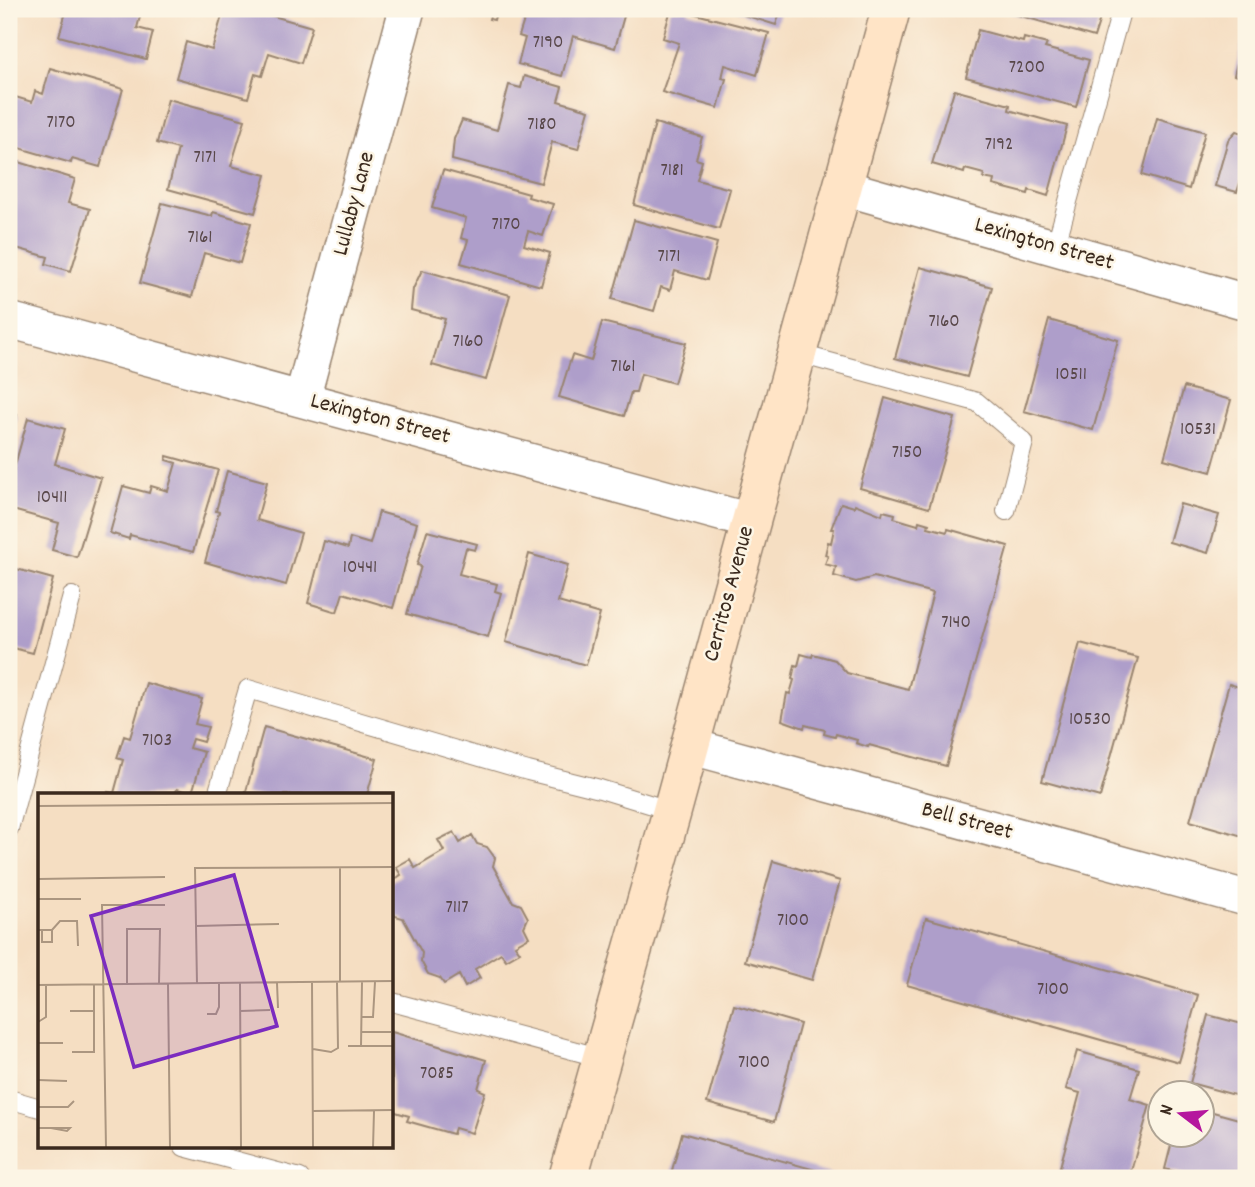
<svg xmlns="http://www.w3.org/2000/svg" width="1255" height="1187" viewBox="0 0 1255 1187" font-family="Dekko,sans-serif">
	<rect width="100%" height="100%" fill="#fcf5e5"/>
	<filter id="ink" filterUnits="userSpaceOnUse"><feTurbulence type="fractalNoise" baseFrequency=".0143" numOctaves="2"/><feDisplacementMap in="SourceGraphic" scale="14" xChannelSelector="R" yChannelSelector="G"/><feConvolveMatrix kernelMatrix="1 2 1 2 8 2 1 2 1" color-interpolation-filters="sRGB"/></filter>
	<filter id="wash" filterUnits="userSpaceOnUse"><feTurbulence type="fractalNoise" baseFrequency=".00686" numOctaves="4" result="noise"/><feDisplacementMap in="SourceGraphic" scale="28" xChannelSelector="R" yChannelSelector="G"/><feGaussianBlur stdDeviation="1.57" result="paint"/><feColorMatrix in="noise" values="0 0 0 0 0 0 0 0 0 0 0 0 0 0 0 0 0 1.4 0 .05"/><feComposite in="paint" operator="in"/></filter>
	<g filter="url(#wash)">
		<rect width="100%" height="100%" fill="#f5dec2"/>
		<g id="blocks">
			<path fill="#ae9eca" d="M58,9H142L137,28L153,32L146,59L59,36L66,12Z
				M224,9H248L312,27L301,63L269,53L262,76L255,74L248,98L176,78L186,42L212,50Z
				M492,9H626L615,48L573,36L562,76L518,64L525,38L519,36L524,20L496,12L494,20L489,19Z
				M671,9H689L688,12L769,33L757,75L725,65L722,78L726,79L718,108L662,92L679,43L663,38Z
				M733,9H781L776,25L744,15V13Z
				M997,9H1103L1094,37Z
				M978,30L1023,42L1024,38L1047,44L1045,48L1089,60L1076,107L966,77Z
				M1245,32H1246V79L1234,75Z
				M50,68L123,89L100,167L72,159L71,163L9,145V95L32,102L35,91L43,94Z
				M524,76L562,87L558,101L589,110L578,149L552,142L541,183L452,160L454,139L462,120L497,130L509,85L521,88Z
				M954,90L1010,105L1009,110L1067,126L1048,196L1029,190L1028,194L993,185L994,180L983,178L984,174L965,169L964,173L932,164Z
				M168,99L245,120L231,166L266,175L255,213L168,189L178,149L157,143Z
				M1157,118L1205,132L1189,189L1142,175Z
				M655,123L702,137L696,159L702,161L697,180L730,189L719,229L634,205Z
				M1236,131L1246,134V165L1237,192L1215,186L1228,140Z
				M9,159L75,179L68,203L90,209L71,271L46,264L48,257L9,246V220L15,200L9,198Z
				M443,170L529,194L528,197L553,204L543,236L528,231L524,245L550,253L541,286L461,263L468,240L461,238L466,218L432,208Z
				M162,203L212,216L213,212L251,223L240,263L204,253L192,297L140,283Z
				M634,220L717,243L707,280L675,271L670,290L661,287L654,311L612,299Z
				M920,267L992,287L967,377L895,358Z
				M422,270L510,295L486,380L432,365L445,319L411,310L413,289Z
				M1049,320L1118,340L1093,430L1024,411Z
				M602,322L686,343L674,383L641,374L636,392H631L624,416L559,397L572,355L591,361Z
				M1184,387L1231,400L1211,472L1164,459Z
				M885,398L955,418L929,508L860,488Z
				M9,413L17,415L10,443H9Z
				M28,418L65,429L55,464L101,478L77,557L52,550L59,523L9,509V487Z
				M167,456L218,470L193,552L130,535L129,539L110,533L123,486L149,493L151,486L168,491L176,463L166,460Z
				M227,471L267,482L257,520L301,533L286,585L205,562L219,512L216,511Z
				M841,503L854,507L855,504L882,515L883,511L895,514L894,518L918,525L919,521L929,524L928,527L947,532L948,529L1008,546L946,766L869,745L868,747L856,743L857,740L836,734L835,737L824,734L825,730L805,725L804,728L782,720L787,693L790,694L794,680L792,679L795,665L798,666L801,654L812,657L813,654L835,660L847,673L908,689L933,593L874,577L856,582L834,576L836,567L825,564L828,556L825,555L828,542L831,543L834,529H831Z
				M1180,504L1219,515L1208,553L1169,542Z
				M379,512L417,523L393,608L343,593L337,612L308,603L324,541L348,548L350,538L370,544Z
				M427,531L477,544L475,550L466,548L459,574L497,584L495,591L501,593L488,637L407,614L421,566L417,565Z
				M529,554L568,565L558,602L600,614L586,665L506,642Z
				M9,567L53,579L33,653L9,647Z
				M1080,643L1138,658L1100,797L1042,781Z
				M146,683L202,699L195,724L208,727L203,742L192,739L189,748L204,752L192,793L177,789L175,795H107L108,792L114,793L123,760L117,758L124,736L130,738Z
				M1229,684L1246,689V837L1190,821Z
				M264,727L377,759L367,795H245Z
				M454,832L460,843L472,835L477,844L487,847L495,858L493,866L513,902L521,905L528,918L524,927L529,937L515,945L520,952L506,960L501,953L475,969L480,978L465,987L459,975L444,984L440,978L428,974L421,961L422,953L403,918L395,916L392,911V881L401,875L396,867L410,859L415,868L444,851L438,840Z
				M773,861L840,881L812,980L745,961Z
				M926,918L1198,995L1179,1062L907,985Z
				M734,1005L800,1024L774,1122L707,1103Z
				M1208,1015L1246,1025V1098L1190,1083Z
				M392,1032L486,1060L478,1089L485,1092L472,1133L455,1128L453,1134L407,1121L409,1116L392,1111Z
				M1077,1051L1139,1069L1130,1099L1150,1105L1129,1178H1057L1080,1093L1066,1089Z
				M1202,1109L1246,1121V1178H1197L1165,1169L1174,1134H1202Z
				M682,1133L841,1177L840,1178H670Z"/>
		</g>
	</g>
	<g filter="url(#ink)">
		<use href="#blocks" fill-opacity="0" stroke="#988470" stroke-width="2"/>
		<g fill="none" stroke-linecap="round" stroke-linejoin="round">
			<defs>
				<path id="service" d="M1055,248L1120,15
					M796,353L977,402L1024,442L1006,511
					M217,795L248,689L528,771L600,789L672,811
					M9,829L72,596
					M392,1002L602,1058
					M9,1099L40,1108
					M184,1147L300,1178"/>
				<path id="minor" d="M842,187L1246,302
					M9,320L750,521
					M302,399L407,9
					M689,746L1246,898"/>
				<path id="secondary" d="M568,1178L672,811L891,9"/>
			</defs>
			<use href="#service" stroke="#988470" stroke-width="20"/>
			<use href="#minor" stroke="#988470" stroke-width="38"/>
			<use href="#secondary" stroke="#988470" stroke-width="41"/>
			<use href="#service" stroke="#fff" stroke-width="18"/>
			<use href="#minor" stroke="#fff" stroke-width="35"/>
			<use href="#secondary" stroke="#ffe4c6" stroke-width="38"/>
		</g>
	</g>
	<g text-anchor="middle" dominant-baseline="central" stroke-width="5" stroke-linejoin="round" paint-order="stroke">
		<g font-size="19" fill="#584749">
			<text x="548" y="43">7190</text>
			<text x="1027" y="68">7200</text>
			<text x="61" y="123">7170</text>
			<text x="542" y="125">7180</text>
			<text x="999" y="145">7192</text>
			<text x="205" y="158">7171</text>
			<text x="672" y="171">7181</text>
			<text x="506" y="225">7170</text>
			<text x="200" y="238">7161</text>
			<text x="669" y="257">7171</text>
			<text x="944" y="322">7160</text>
			<text x="468" y="342">7160</text>
			<text x="623" y="367">7161</text>
			<text x="1071" y="375">10511</text>
			<text x="1198" y="430">10531</text>
			<text x="907" y="453">7150</text>
			<text x="52" y="498">10411</text>
			<text x="360" y="568">10441</text>
			<text x="956" y="623">7140</text>
			<text x="1090" y="720">10530</text>
			<text x="157" y="741">7103</text>
			<text x="457" y="908">7117</text>
			<text x="793" y="921">7100</text>
			<text x="1053" y="990">7100</text>
			<text x="754" y="1063">7100</text>
			<text x="437" y="1074">7085</text>
		</g>
		<g font-size="23" fill="#3b2a1e" stroke="#fcf5e5">
			<text transform="translate(355 204) rotate(-75)">Lullaby Lane</text>
			<text transform="translate(1044 245) rotate(16)">Lexington Street</text>
			<text transform="translate(380 420) rotate(15)">Lexington Street</text>
			<text transform="translate(730 594) rotate(-75)">Cerritos Avenue</text>
			<text transform="translate(967 822) rotate(15)">Bell Street</text>
		</g>
	</g>
	<g transform="translate(38 793)">
		<rect width="355" height="355" fill="#f5dec2"/>
		<path fill="none" stroke="#ab9680" stroke-width="2" d="M0,13L356,10M302,75V189M0,86L127,84M0,106H43M158,133L241,131M0,137H14L22,128H39L40,153M4,137V149H14V137M274,189L275,355M202,190L203,355M239,190L240,215M89,191V136H122L121,191M130,191L132,355M159,191L157,75L356,74M0,192L356,188M32,218H56M202,218L232,217M169,221H178L181,214V190M323,224H335L337,189M0,229L8,224V192M323,239H353M0,250H25M310,253H323L324,189M323,253H354M275,256L293,259L300,255L299,189M34,259H56V191M0,287L29,288M0,314H30L36,308M275,318L356,317M0,335H32L29,338L13,335M68,355L64,112H127M335,355L336,318"/>
		<path fill="#7b2cbf" fill-opacity="0.15" stroke="#7b2cbf" stroke-width="3.5" d="M196,82L239,233L96,274L53,123Z"/>
		<rect width="355" height="355" fill="none" stroke="#3b2a1e" stroke-width="3.5"/>
	</g>
	<rect width="1255" height="1187" fill="none" stroke="#fcf5e5" stroke-width="35"/>
	<g transform="translate(1181 1114) rotate(286)"><circle r="33" fill="#fcf5e5" stroke="#afa495" stroke-width="2"/>
	<path d="M0-5L12 26L0 18L-12 26Z" fill="#b5179e"/>
	<text y="-10" font-size="19" font-weight="bold" text-anchor="middle" fill="#3b2a1e">N</text>
	</g>
</svg>
